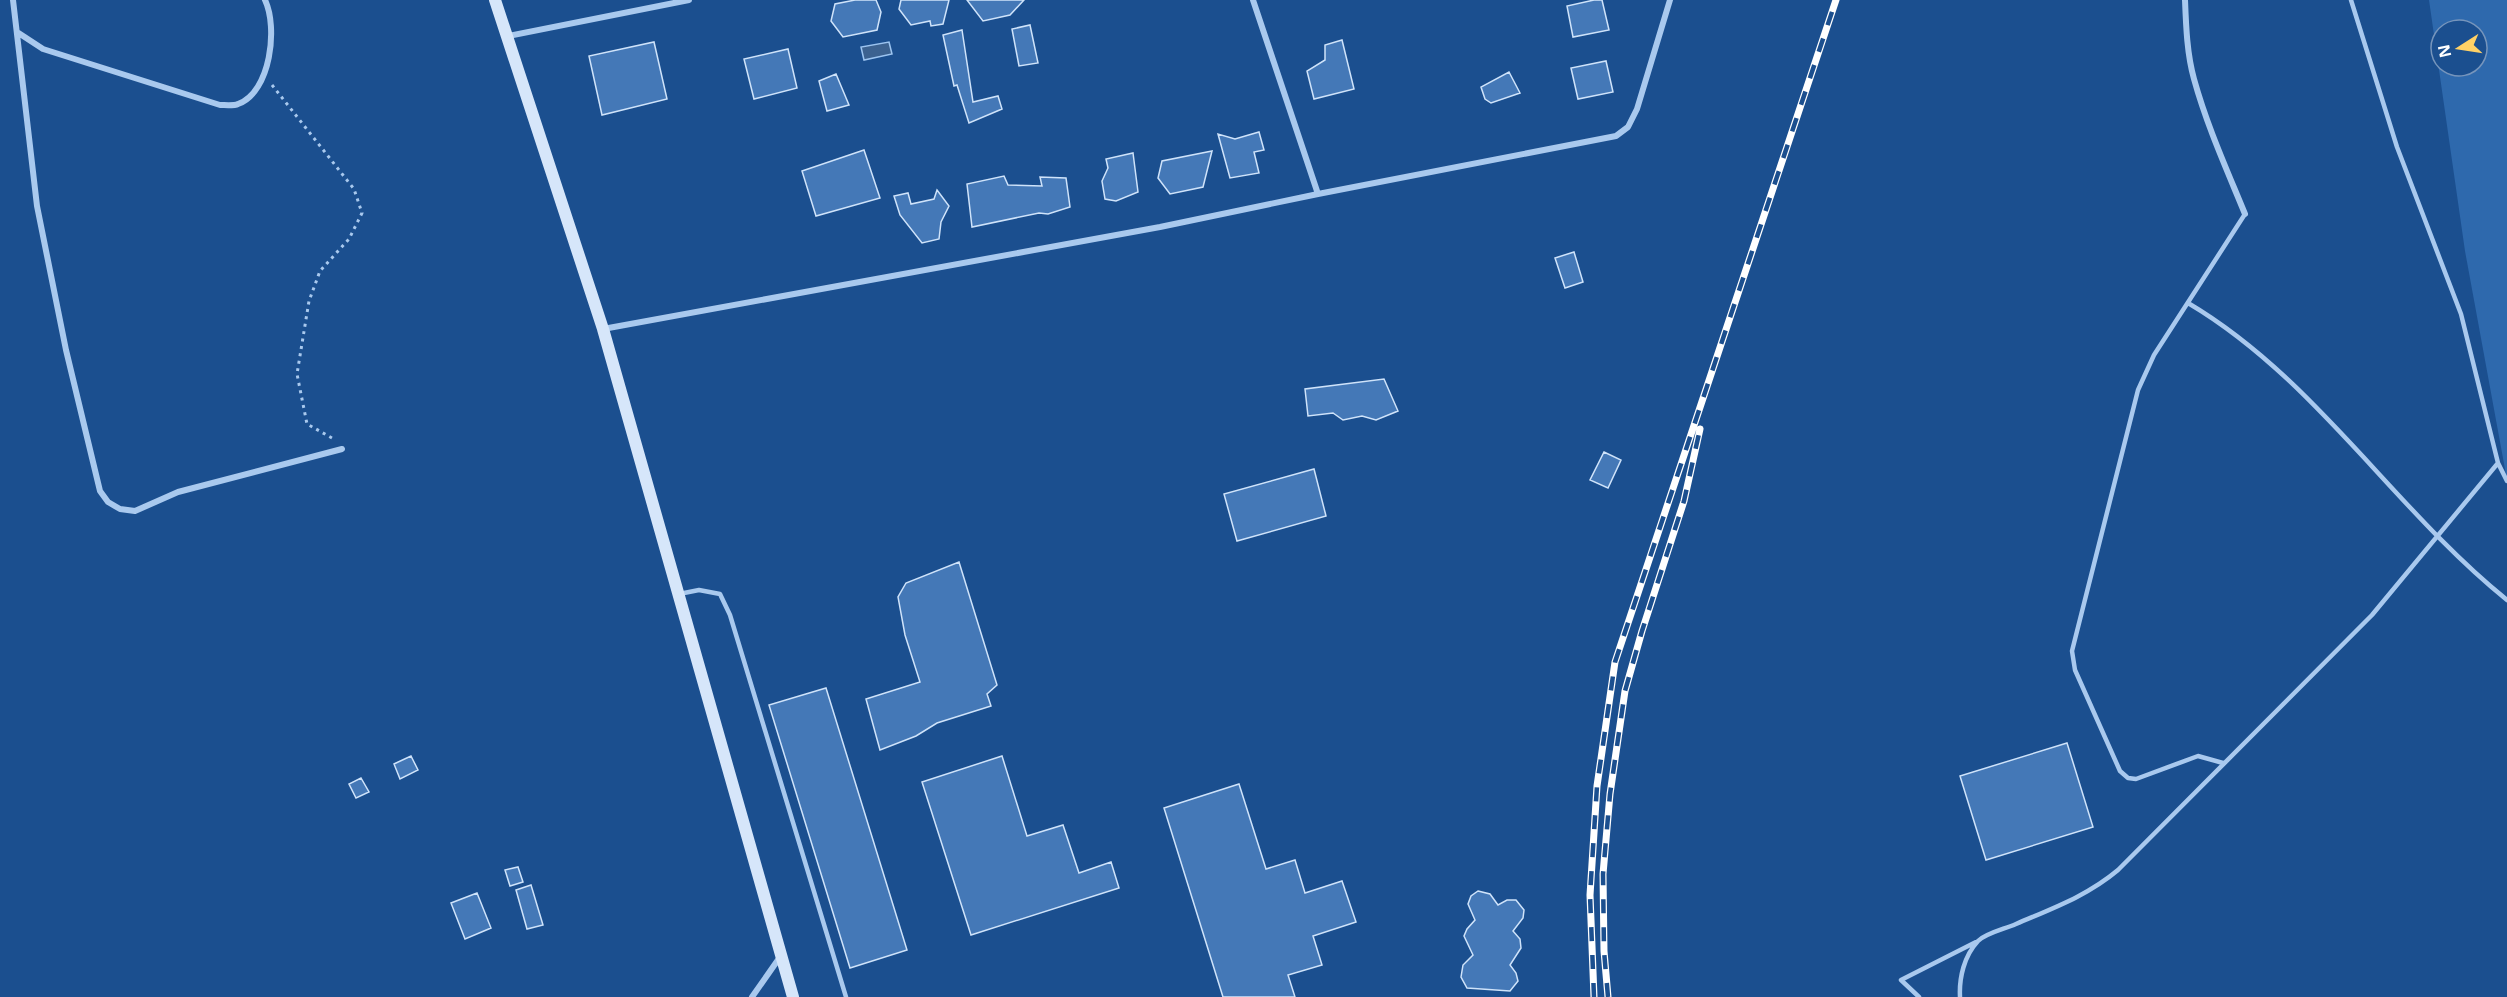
<svg xmlns="http://www.w3.org/2000/svg" width="2507" height="997" viewBox="0 0 2507 997" font-family="'Noto Sans',sans-serif">
	<rect width="100%" height="100%" fill="#1b4f8f"/>
	<path fill="#2e69ad" fill-rule="evenodd" d="M2429,0H2507V480L2465,251ZM2441,30H2477V66H2441Z"/>
	<path fill="#3c6290" stroke="#9cc4f0" stroke-width="1.5" d="M889,42L892,54L864,60L861,47Z"/>
	<path fill="#4478b7" stroke="#cfe3fa" stroke-width="1.5" d="M855,0H876L881,12L877,30L843,37L831,21L835,4Z
		M901,0H949L943,24L931,26L930,21L911,25L899,9Z
		M967,0H1024L1010,15L983,21Z
		M1594,0H1602L1609,30L1573,37L1567,6Z
		M1030,25L1038,63L1019,66L1012,29Z
		M962,30L973,102L998,96L1002,109L969,123L957,85L954,86L943,35Z
		M1342,40L1354,89L1314,99L1307,71L1325,60V45Z
		M654,42L667,99L602,115L589,56Z
		M788,49L797,88L754,99L744,59Z
		M1606,61L1613,92L1578,99L1571,68Z
		M1509,72L1520,93L1491,103L1485,99L1481,87Z
		M836,74L849,105L827,111L819,81Z
		M1259,132L1264,150L1254,152L1259,173L1230,178L1218,134L1235,139Z
		M864,150L880,198L816,216L802,171Z
		M1212,151L1203,187L1170,194L1158,178L1162,161Z
		M1133,153L1138,192L1116,201L1105,199L1102,181L1108,168L1106,159Z
		M1004,176L1008,185L1042,186L1040,177L1066,178L1070,207L1048,214L1039,213L972,227L967,184Z
		M937,190L949,206L941,222L939,239L922,243L900,215L894,196L908,193L911,204L934,199Z
		M1574,252L1583,282L1565,288L1555,258Z
		M1384,379L1398,411L1376,420L1362,416L1343,420L1333,413L1308,416L1305,389Z
		M1604,452L1621,460L1608,488L1590,480Z
		M1314,469L1326,516L1237,541L1224,494Z
		M959,562L997,685L987,694L991,706L937,723L916,736L880,750L866,699L920,682L905,635L898,597L906,583Z
		M826,688L907,950L850,968L769,705Z
		M2067,743L2093,827L1986,860L1960,776Z
		M411,756L418,770L400,779L394,764Z
		M1002,756L1027,836L1063,825L1079,873L1111,862L1119,888L971,935L922,782Z
		M361,778L369,792L356,798L349,784Z
		M1239,784L1266,869L1295,860L1305,893L1342,881L1356,922L1313,936L1322,965L1288,975L1295,997H1223L1164,808Z
		M518,867L523,882L510,886L505,870Z
		M531,885L543,925L527,929L516,890Z
		M1478,891L1490,894L1498,905L1507,900H1516L1524,910L1523,918L1513,931L1520,939L1521,948L1510,965L1516,973L1518,981L1510,991L1467,988L1461,977L1463,965L1473,955L1464,936L1467,929L1475,920L1468,904L1471,896Z
		M477,893L491,928L465,939L451,903Z"/>
	<g fill="none" stroke-linecap="round" stroke-linejoin="round">
		<path stroke="#a9c9ee" stroke-width="3" stroke-dasharray="3 4.5" stroke-linecap="butt" d="M272,85L354,189L362,213L349,239L320,271L309,301L297,374L307,424L332,438"/>
		<path stroke="#a9c9ee" stroke-width="4.5" d="M2188,303C2315,378 2394,509 2507,600
			M2498,463L2507,481
			M679,594L699,590L720,594L730,615L846,997
			M2223,763L2198,756L2136,779L2128,778L2120,771L2075,670L2072,651L2138,390L2154,355L2245,214
			M1919,997L1901,980L1976,942
			M1960,997C1959,978 1964,956 1978,941C1986,933 2005,929 2016,924C2053,908 2087,896 2118,870L2372,615L2498,463L2461,314L2397,147L2351,0"/>
		<path stroke="#a9c9ee" stroke-width="6" d="M13,0L37,206L66,350L100,491L108,502L120,509L135,511L178,492L342,449
			M2185,0C2186,26 2187,54 2194,79C2207,126 2227,170 2245,214
			M17,32L43,49L220,105C225,105 234,106 238,104C271,92 278,27 265,0
			M508,36L689,0
			M1318,194L1616,136L1628,127L1637,109L1670,0
			M603,329L1160,227L1318,194L1253,0
			M752,997L780,957"/>
		<path stroke="#d6e6fa" stroke-width="12" d="M495,0L603,329L793,997"/>
		<defs>
			<path id="rail" d="M1594,997L1590,895L1597,786L1615,662L1836,0
				M1608,997L1604,951L1603,874L1610,794L1625,691L1642,631L1684,501L1700,429"/>
		</defs>
		<use href="#rail" stroke="#fff" stroke-width="7"/>
		<use href="#rail" stroke="#1b4f8f" stroke-width="4.5" stroke-dasharray="14" stroke-linecap="butt"/>
	</g>
	<g transform="translate(2459 48) rotate(258)"><circle r="28" fill="#1b4f8f" stroke="#7695bc" stroke-width="1.5"/>
	<path d="M0-4.5L10 22L0 15L-10 22Z" fill="#ffd166"/>
	<text y="-9" font-size="16" font-weight="bold" text-anchor="middle" fill="#ffffff">N</text>
	</g>
</svg>
